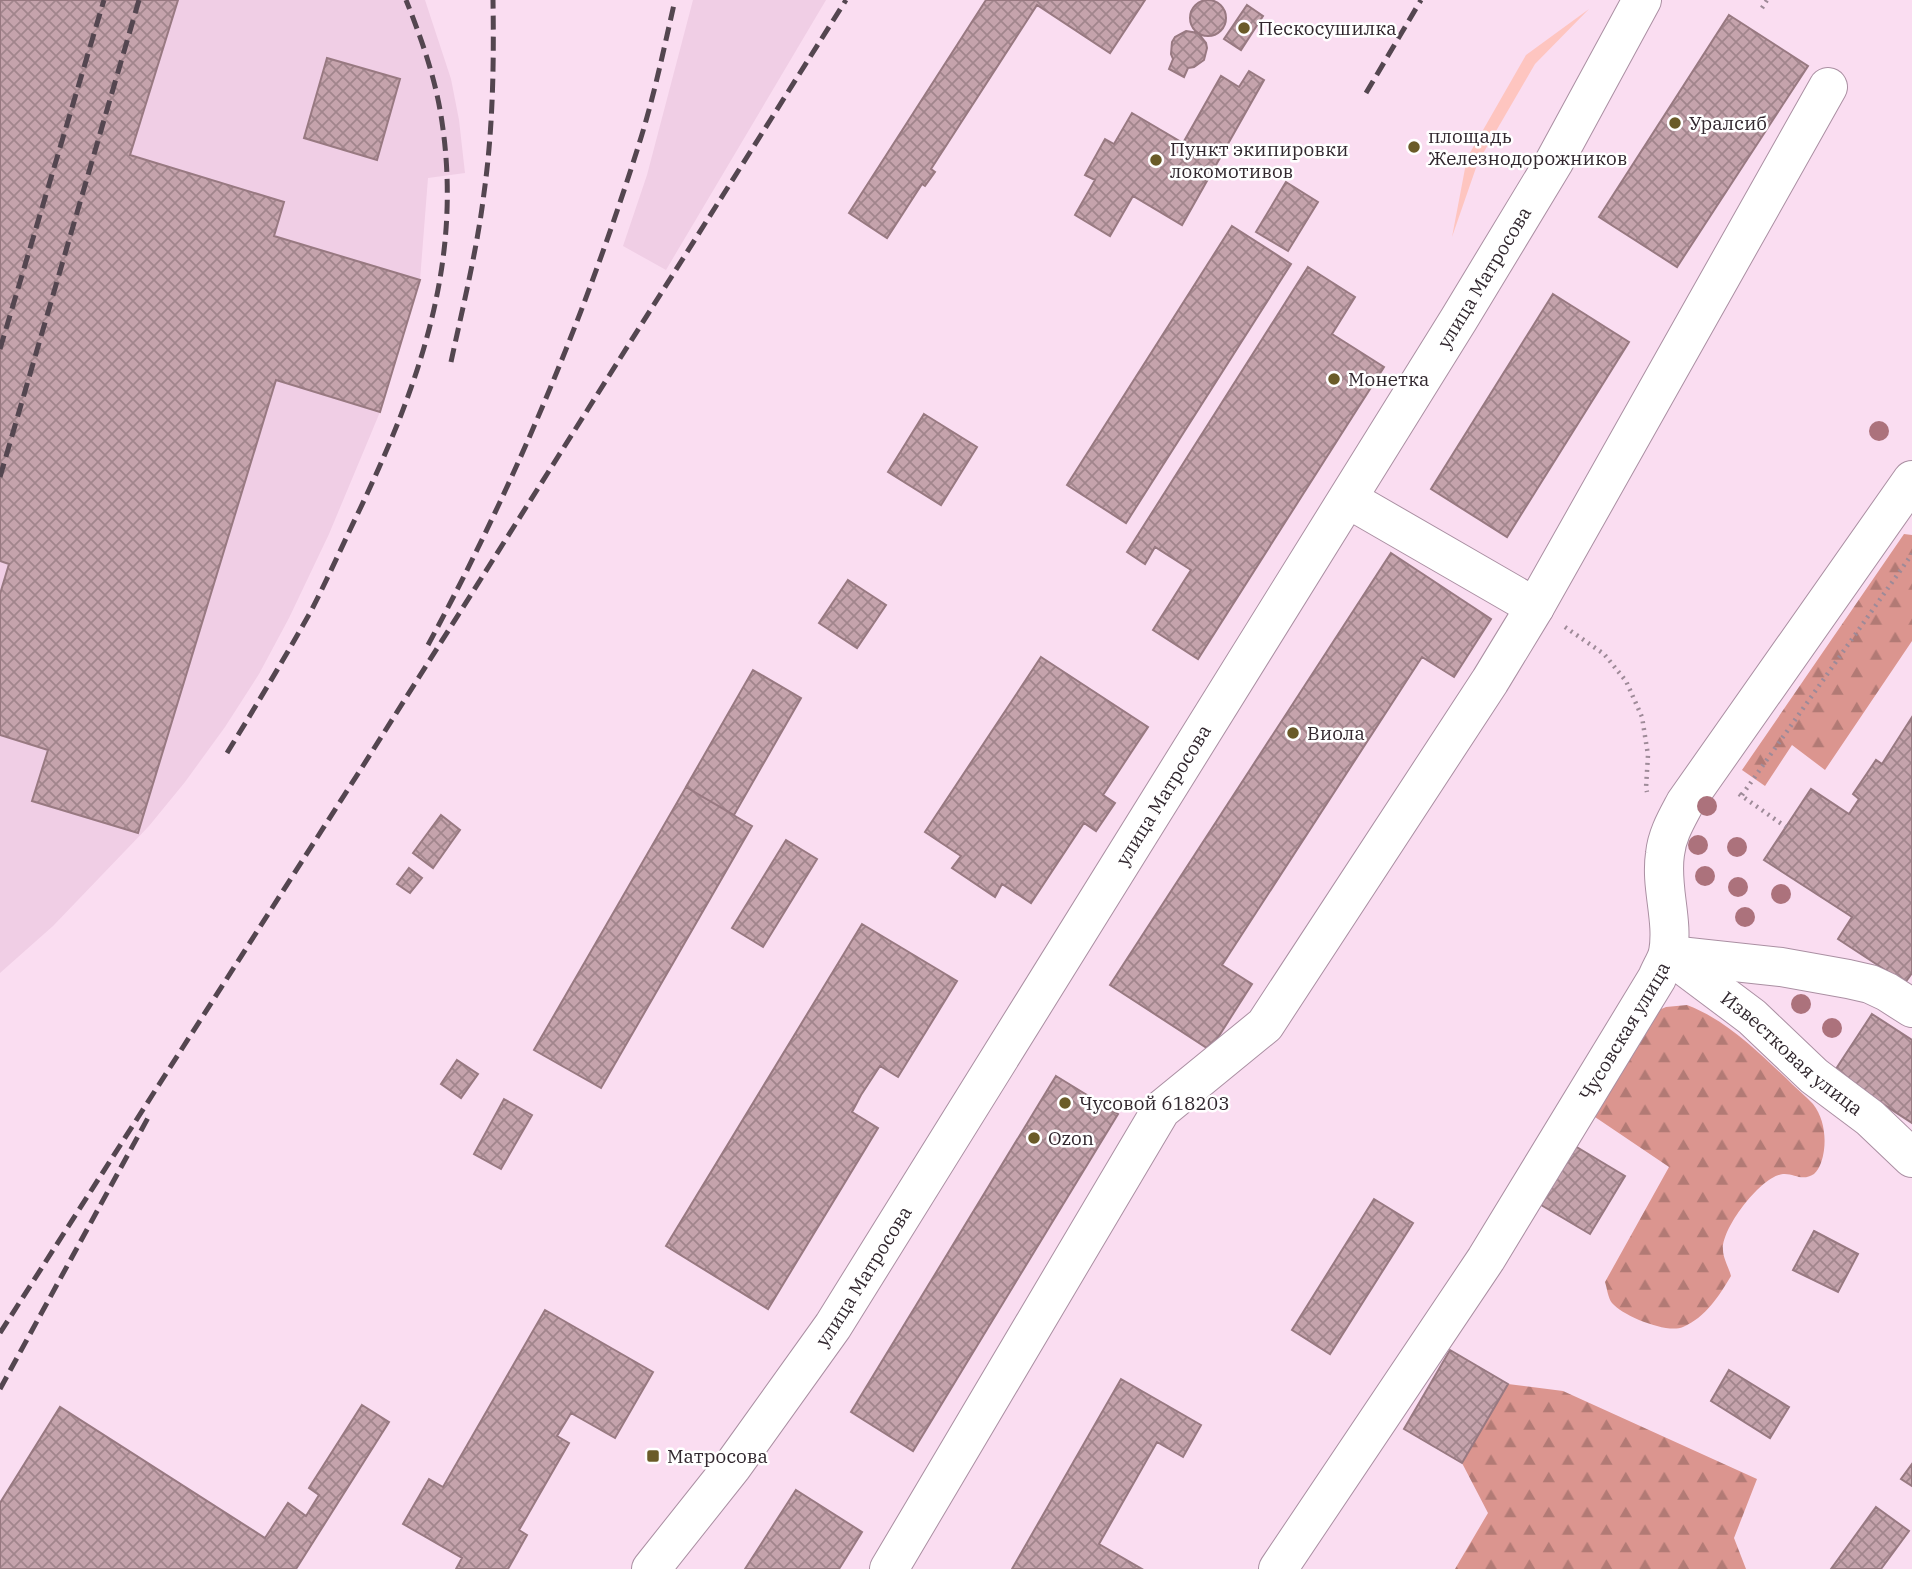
<svg xmlns="http://www.w3.org/2000/svg" width="1912" height="1569" viewBox="0 0 1912 1569" font-family="'IBM Plex Serif',serif">
	<defs>
		<pattern id="forest-firs" width="22" height="20" patternUnits="userSpaceOnUse" patternTransform="scale(1.75)"><rect width="22" height="20" fill="#db958f"/><path d="M5 1l3.5 6h-7zM16 11l3.5 6h-7z" fill="#b27a75"/></pattern>
		<pattern id="building-cross-hatch" width="8" height="8" patternUnits="userSpaceOnUse" patternTransform="scale(1.75)"><rect width="8" height="8" fill="#c5a3ac"/><path d="M0 0l8 8M0 8l8-8" fill="none" stroke="#a1858c"/></pattern>
	</defs>
	<rect width="100%" height="100%" fill="#faddf1"/>
	<path fill="#f0cee5" d="M0,0H425L451,79L459,120L465,173L428,178L420,280L380,412L329,534L289,618L259,674L225,727L185,782L149,826L53,926L0,973Z
		M693,0H826L666,270L623,246L647,175Z"/>
	<path fill="#fec5c0" d="M1589,9L1535,64L1478,162L1452,237L1467,158L1526,55Z"/>
	<path fill="url(#forest-firs)" d="M1904,534L1912,535V641L1825,770L1792,745L1765,786L1742,770Z
		M1687,1005C1726,1020 1756,1050 1786,1078C1794,1087 1805,1095 1813,1104C1823,1117 1826,1134 1824,1150C1823,1158 1820,1169 1814,1174C1802,1182 1794,1173 1783,1174C1761,1176 1721,1229 1723,1250C1723,1258 1729,1268 1731,1276C1719,1296 1706,1317 1683,1327C1667,1334 1623,1316 1612,1303C1608,1298 1607,1288 1605,1282L1669,1167L1592,1115L1652,1013L1666,1007Z
		M1508,1384L1563,1391L1757,1479L1734,1538L1746,1569H1455L1488,1513L1462,1463Z"/>
	<path fill="url(#building-cross-hatch)" stroke="#987981" stroke-width="2" d="M1190 18a18 18 0 1 1 36 0a18 18 0 1 1-36 0Z
		M0,0H178L130,155L284,202L274,236L420,280L380,412L276,380L138,833L32,801L48,750L0,735V594L9,564L0,561Z
		M986,0H1145L1110,53L1037,5L931,169L935,172L925,186L922,184L887,238L849,213Z
		M1247,5L1263,16L1241,50L1224,39Z
		M1729,15L1808,66L1677,267L1599,217Z
		M1186,31L1198,33L1206,43L1207,48L1204,60L1194,67L1188,68L1184,77L1169,69L1173,59L1171,54L1172,42L1175,37Z
		M327,58L400,79L377,160L304,138Z
		M1249,71L1264,80L1182,225L1133,196L1110,236L1075,215L1095,180L1085,175L1105,139L1114,144L1132,113L1183,143L1221,76L1239,87Z
		M1286,182L1318,202L1288,251L1256,232Z
		M1232,226L1291,264L1126,523L1067,485Z
		M1308,267L1355,297L1332,334L1384,367L1198,659L1153,630L1191,570L1155,547L1145,564L1127,552Z
		M1553,294L1629,342L1507,537L1431,489Z
		M924,414L977,447L941,505L888,472Z
		M1391,553L1491,619L1454,677L1422,657L1222,965L1252,984L1210,1050L1110,985Z
		M848,580L886,605L857,648L819,623Z
		M1041,657L1148,727L1103,795L1115,803L1096,831L1084,823L1031,903L1002,884L995,897L952,868L961,856L925,832Z
		M753,670L801,698L734,815L686,787Z
		M1912,717V973L1905,983L1838,939L1852,917L1764,860L1811,789L1849,814L1859,799L1853,794L1876,760L1882,764Z
		M686,787L752,826L601,1088L534,1050Z
		M441,815L460,830L433,868L413,853Z
		M786,840L817,859L763,947L732,928Z
		M409,868L422,878L410,893L397,884Z
		M862,924L957,981L898,1077L880,1066L861,1095L852,1112L878,1128L768,1309L666,1246Z
		M1872,1014L1912,1040V1123L1834,1072Z
		M457,1060L478,1074L461,1098L441,1084Z
		M1056,1076L1118,1114L913,1451L851,1412Z
		M504,1099L532,1115L501,1169L474,1154Z
		M1575,1146L1625,1176L1590,1234L1541,1205Z
		M1374,1199L1413,1223L1330,1354L1292,1330Z
		M1814,1231L1858,1254L1838,1292L1793,1270Z
		M545,1310L653,1372L615,1438L571,1413L557,1436L569,1443L519,1530L527,1535L508,1569H456L462,1558L403,1524L429,1479L443,1487Z
		M1450,1350L1508,1384L1462,1463L1404,1429Z
		M1729,1370L1789,1407L1770,1438L1711,1401Z
		M1121,1379L1201,1425L1183,1457L1157,1442L1099,1544L1142,1569H1012Z
		M362,1405L389,1422L296,1569H0V1503L60,1407L265,1538L288,1503L306,1516L319,1495L309,1488Z
		M1912,1464V1486L1901,1479Z
		M796,1490L862,1532L839,1569H745Z
		M1876,1507L1909,1531L1881,1569H1831Z"/>
	<g fill="none" stroke-linecap="round" stroke-linejoin="round">
		<defs>
			<g id="minor">
				<path d="M1348,499L1535,607"/>
				<path id="s1" d="M1668,954L1752,1017L1814,1076L1870,1118L1912,1158"/>
				<path d="M1670,955L1781,967L1848,979L1870,984L1887,992L1912,1008"/>
				<path id="s2" d="M651,1569L732,1467L833,1326L1459,319L1554,162L1642,0"/>
				<path d="M889,1569L1161,1110L1265,1025L1490,681L1535,607L1828,87"/>
				<path id="s3" d="M1278,1569L1486,1259L1657,978C1660,970 1666,961 1668,953C1674,920 1660,887 1665,854C1667,835 1676,820 1685,803L1912,480"/>
			</g>
		</defs>
		<use href="#minor" stroke="#aa8fa2" stroke-width="40"/>
		<path stroke="#9e8a98" stroke-width="4.5" stroke-dasharray="2 5" stroke-linecap="butt" d="M1762,8L1767,0
			M1565,627L1604,654L1626,681L1642,717L1648,755L1646,788L1647,792
			M1739,794L1786,827
			M1742,795L1912,554"/>
		<use href="#minor" stroke="#fff" stroke-width="38"/>
		<path stroke="#544650" stroke-width="5" stroke-dasharray="14 7" stroke-linecap="butt" d="M1366,93L1421,0
			M0,349L104,0
			M451,362C463,306 477,250 484,193C493,129 494,64 493,0
			M0,477L139,0
			M428,645C514,486 585,316 639,144C654,97 664,48 675,0
			M227,753C256,706 284,659 311,611C328,578 343,544 359,511C419,385 463,263 442,122C436,80 422,40 406,0
			M0,1333L361,769L846,0
			M0,1389L149,1116"/>
	</g>
	<g fill="#ac727c">
		<circle cx="1879" cy="431" r="10"/>
		<circle cx="1707" cy="806" r="10"/>
		<circle cx="1698" cy="845" r="10"/>
		<circle cx="1737" cy="847" r="10"/>
		<circle cx="1705" cy="876" r="10"/>
		<circle cx="1738" cy="887" r="10"/>
		<circle cx="1781" cy="894" r="10"/>
		<circle cx="1745" cy="917" r="10"/>
		<circle cx="1801" cy="1004" r="10"/>
		<circle cx="1832" cy="1028" r="10"/>
	</g>
	<g fill="#6a5b28" stroke="#fff" stroke-width="2.5">
		<circle cx="1244" cy="28" r="7"/>
		<circle cx="1675" cy="123" r="7"/>
		<circle cx="1414" cy="147" r="7"/>
		<circle cx="1156" cy="160" r="7"/>
		<circle cx="1334" cy="379" r="7"/>
		<circle cx="1293" cy="733" r="7"/>
		<circle cx="1065" cy="1103" r="7"/>
		<circle cx="1034" cy="1138" r="7"/>
		<rect x="646" y="1449" width="14" height="14" rx="3.5"/>
	</g>
	<g text-anchor="middle" dominant-baseline="central" stroke-width="5" stroke-linejoin="round" paint-order="stroke">
		<g font-size="19" fill="#31272e" stroke="#fff" text-anchor="start">
			<text x="1258" y="28">Пескосушилка</text>
			<text x="1689" y="123">Уралсиб</text>
			<text x="1428" y="136">площадь<tspan x="1428" dy="22">Железнодорожников</tspan></text>
			<text x="1170" y="149">Пункт экипировки<tspan x="1170" dy="22">локомотивов</tspan></text>
			<text x="1348" y="379">Монетка</text>
			<text x="1307" y="733">Виола</text>
			<text x="1079" y="1103">Чусовой 618203</text>
			<text x="1048" y="1138">Ozon</text>
			<text x="667" y="1456">Матросова</text>
		</g>
		<g font-size="19" fill="#31272e" stroke="#fff">
			<text stroke="none"><textPath href="#s2" startOffset="1538">улица Матросова</textPath></text>
			<text stroke="none"><textPath href="#s2" startOffset="929">улица Матросова</textPath></text>
			<text stroke="none"><textPath href="#s3" startOffset="640">Чусовская улица</textPath></text>
			<text stroke="none"><textPath href="#s1" startOffset="159">Известковая улица</textPath></text>
			<text stroke="none"><textPath href="#s2" startOffset="362">улица Матросова</textPath></text>
		</g>
	</g>
</svg>
